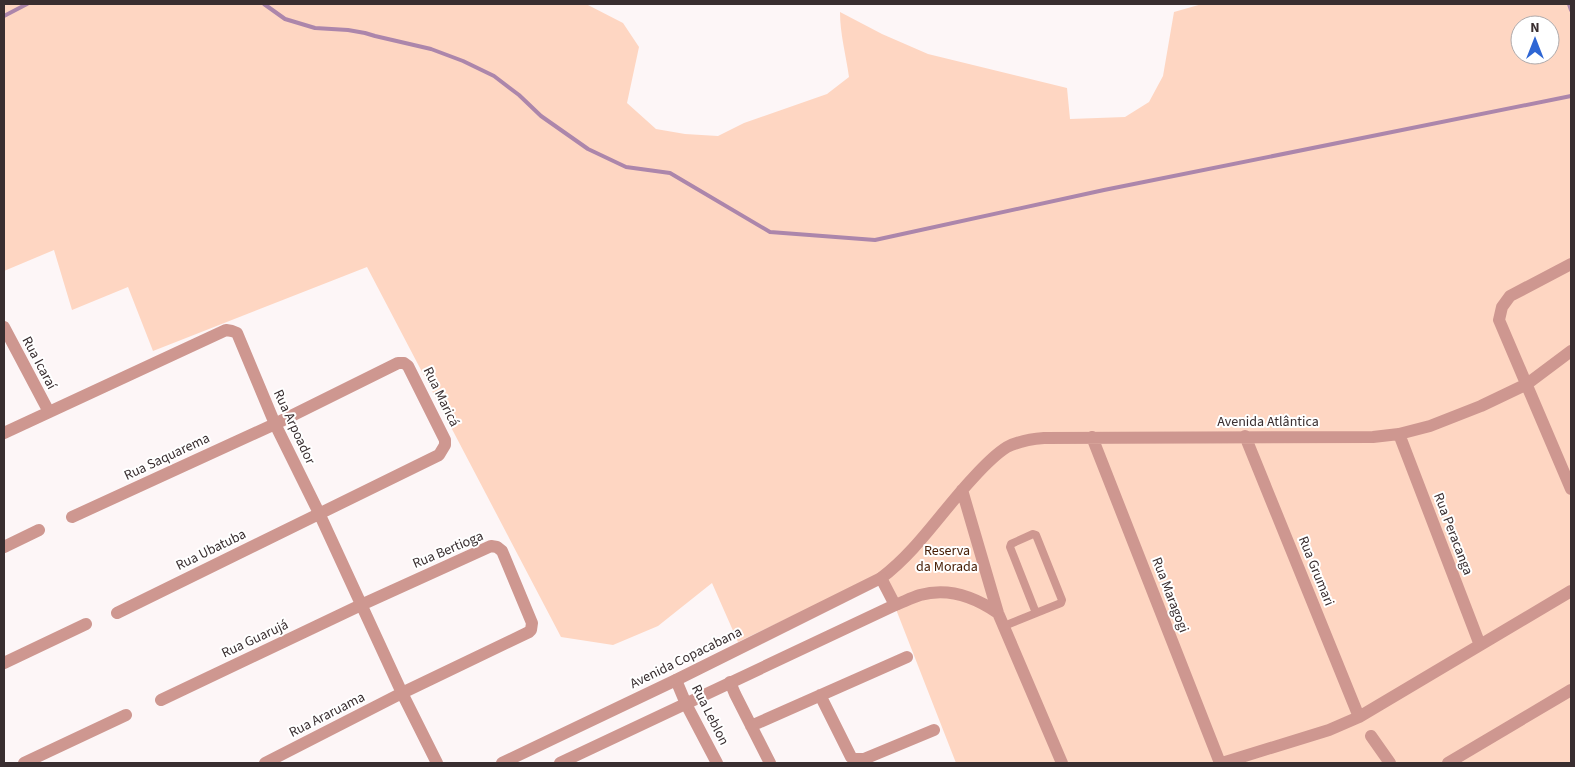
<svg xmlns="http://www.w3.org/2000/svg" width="1575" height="767" viewBox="0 0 1575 767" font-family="'Source Sans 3',sans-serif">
	<rect width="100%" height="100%" fill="#fdf6f7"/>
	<path fill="#fed6c2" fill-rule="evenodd" d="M4,4H586L623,23L639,47L627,103L656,129L685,134L718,136L744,123L827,94L849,77C846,55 840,34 840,12L882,34L928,54L1067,88L1070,119L1125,117L1149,102L1163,76L1174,12L1202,4H1571V763H956L883,576L864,582L738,642L712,583L658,626L613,645L561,637L367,267L153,351L128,287L72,310L54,250L4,271ZM1520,25H1550V55H1520Z"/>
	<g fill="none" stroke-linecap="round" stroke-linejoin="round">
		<path stroke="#ac86ab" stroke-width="4" d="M264,4L285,19L315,28L348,30L365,33L375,36L431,49L463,61L494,76L519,95L541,116L588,149L626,167L670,173L770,232L875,240L1104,190L1571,96
			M1569,4L1571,10
			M4,16L27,4"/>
		<path stroke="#ce9790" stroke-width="8" d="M1004,626L1061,603L1062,600L1036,535L1033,534L1011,544L1010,547L1036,613"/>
		<path stroke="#ce9790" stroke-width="12" d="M1571,264L1510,296L1502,307L1499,320L1571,489
			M4,327L49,412
			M4,433L226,330L232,331L237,333L275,424L319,513L402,693L437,763
			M1399,434L1480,645
			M1245,436L1359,717
			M1092,437L1220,763
			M962,490L998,613L1062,763
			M72,517L275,424L398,363H404L408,366L445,440V445L439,455L117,613
			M4,547L39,530
			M881,578C917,551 942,511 973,478C983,467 994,455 1007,447C1019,441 1031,439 1044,438L1373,437L1399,434L1430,426L1481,406L1527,384L1571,351
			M895,605C903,602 911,598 920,595C948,587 975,597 998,613
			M4,663L86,624
			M676,680L686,704L717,763
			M730,682L735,694L770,763
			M820,695L851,757L854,759H864L934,730
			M161,700L361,605L491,546L497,547L502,551L532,623L531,630L529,632L402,693L265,763
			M751,726L907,657
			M1371,736L1390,763
			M24,763L126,715
			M1222,763L1329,730L1359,717L1571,591
			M1448,763L1571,690"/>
		<path stroke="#ce9790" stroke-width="12" d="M502,763L676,680L881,578L895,605L560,763"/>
	</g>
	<g text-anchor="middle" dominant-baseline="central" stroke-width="4" stroke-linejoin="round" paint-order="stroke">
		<g font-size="14" fill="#392e30" stroke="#fff">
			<text transform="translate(39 363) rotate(62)">Rua Icaraí</text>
			<text transform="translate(441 397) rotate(64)">Rua Maricá</text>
			<text x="1268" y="422">Avenida Atlântica</text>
			<text transform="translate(294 427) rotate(65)">Rua Arpoador</text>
			<text transform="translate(167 457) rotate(-25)">Rua Saquarema</text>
			<text transform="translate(1453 534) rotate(69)">Rua Peracanga</text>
			<text transform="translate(211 550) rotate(-26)">Rua Ubatuba</text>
			<text transform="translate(448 550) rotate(-23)">Rua Bertioga</text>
			<text transform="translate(1316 571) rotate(68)">Rua Grumari</text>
			<text transform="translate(1170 595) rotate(69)">Rua Maragogi</text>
			<text transform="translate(255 639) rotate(-25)">Rua Guarujá</text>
			<text transform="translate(686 658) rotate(-26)">Avenida Copacabana</text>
			<text transform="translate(327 715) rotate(-27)">Rua Araruama</text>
			<text transform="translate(710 715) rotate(63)">Rua Leblon</text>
		</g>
		<g font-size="14" fill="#461d04" stroke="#fff">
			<text x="947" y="551">Reserva<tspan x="947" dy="16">da Morada</tspan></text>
		</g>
	</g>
	<rect width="1575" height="767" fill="none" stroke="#392e30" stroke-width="10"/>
	<g transform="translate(1535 40)"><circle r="24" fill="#ffffff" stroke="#b0abac"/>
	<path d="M0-4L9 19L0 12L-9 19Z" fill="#2e66d4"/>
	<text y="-8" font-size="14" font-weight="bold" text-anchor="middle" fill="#392e30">N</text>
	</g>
</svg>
